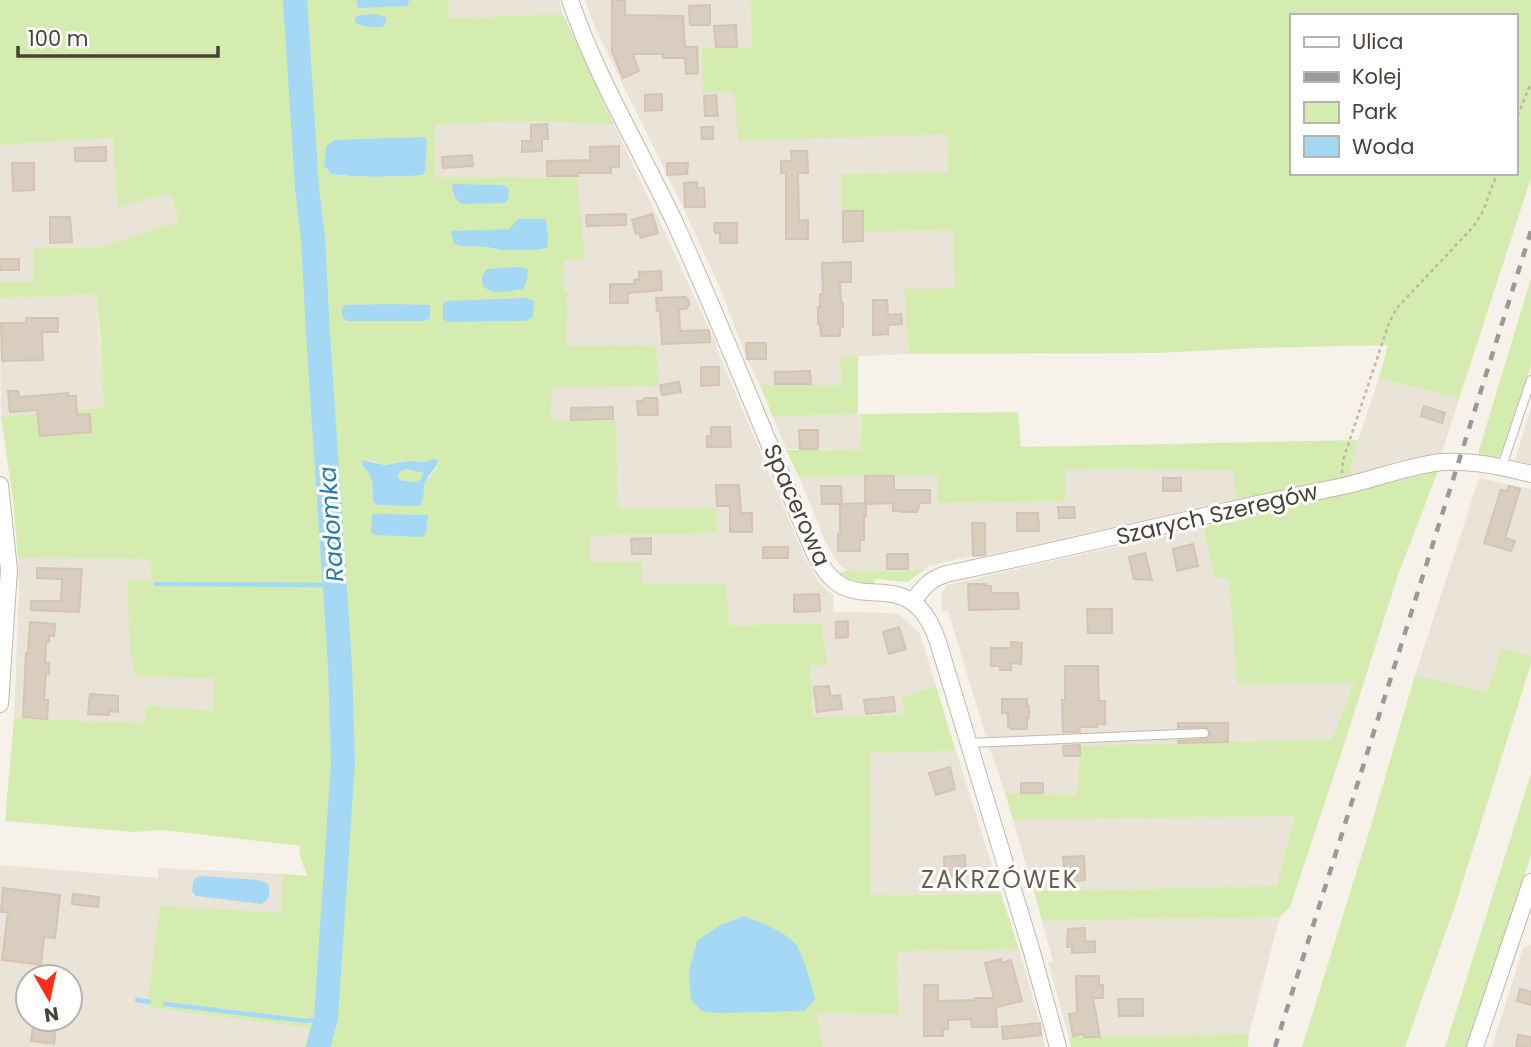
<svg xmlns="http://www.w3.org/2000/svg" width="1531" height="1047" viewBox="0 0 1531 1047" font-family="Poppins,sans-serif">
	<rect width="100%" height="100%" fill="#f6f2ea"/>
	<path fill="#eae3d8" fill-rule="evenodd" d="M448,0H559L563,14L449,18Z
		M585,0H750L752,47L702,49L734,92L947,134L948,172L841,174L864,210V232L953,231L955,289L908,334L909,354L841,357L842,385H760L747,359L720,288L682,205L597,32Z
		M519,121L614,124L716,343L715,344L805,558L821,585L834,596L833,612L898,613L920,634L936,686L902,697L906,715L813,717L811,665H827L821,623L729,625L725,585L642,584L641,562H590L589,536L716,533V509L618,508L616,420L551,421L552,388L657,386L655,345L566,347L568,293L564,292V260L585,259L435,178L434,125Z
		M113,138L170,193L179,222L102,247L35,248L34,283L0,282V145Z
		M96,295L105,407L1,417L0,298Z
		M1379,378L1459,399L1441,455L1397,461L1349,477L1358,440Z
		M1531,408V465L1515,460Z
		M861,414L860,450L786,449L773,417Z
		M1064,469L1235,470L1236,499L985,556H973L944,562L928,566L924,570L847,571L838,563L826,543L799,477L937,475L939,503L1065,501Z
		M1479,478L1531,489V656L1502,648L1487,692L1415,675Z
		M1203,527L1215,578H1229L1237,684L1354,683L1332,739L1080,747L1077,795L1005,793L989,747L948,611H942V592L947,585Z
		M18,558L150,559L151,581L127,580L214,678V711L147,705L146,723L14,718L19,591Z
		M956,751L1001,894L871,895L870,752Z
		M1295,816L1276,886L1034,891L1013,820Z
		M0,865L158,878V868L283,874L281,913L147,1007L309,1028L305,1047H0ZM28,977H70V1019H28Z
		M1280,917L1249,1034L1069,1037L1048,962L1053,961L1042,921Z
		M1531,944V1047H1492L1523,948Z
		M1019,949L1040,1023L1045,1047H823L816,1013L899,1014L897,952Z"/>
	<path fill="#d5ecb1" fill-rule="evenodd" d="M0,0H356V2L407,6L409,0H448L449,18L563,14L614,124L519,121L435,125V177L577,178L585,259L564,260V292H568L566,346L656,345L658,386L552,388L551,421L616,420L618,508H716L717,533L590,536V562H642V584H726L729,625L821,623L828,665H811L813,717L905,715L902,697L936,686L956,751L870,753L871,895L1001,894L1019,949L897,952L899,1014L816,1013L823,1047H305L309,1028L147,1007L160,906L281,913L283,874L307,876L299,853L301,846L162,830L134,832L5,821L14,718L146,723V705L214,711L213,678L135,676L130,646L127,580H151L150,559L18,558L13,500L1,417L104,407L100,332L96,295L0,298V282H34V248L102,247L179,221L170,193L118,207L113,138L0,145ZM424,137L397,177L344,176L331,174L381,140ZM452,184L502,185L505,203L463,204ZM509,229L514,250H501L487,247L461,246ZM443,303L525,321L449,322L443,320ZM433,459L437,468L426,481L425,487L372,496L374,482L370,473L369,460L385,465L408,461L425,462Z
		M750,0H1531V178L1459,399L1379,378L1388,345L1256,348L1157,353L909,354L904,289L955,288L953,231L864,232V210H842L841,174L948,172L947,134L738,141L734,92H703L702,48L752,47ZM1291,16H1515V173H1291Z
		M1531,278V365L1502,454L1495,459L1479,456V450Z
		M858,356V414L773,417L760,385H842L840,357Z
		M1018,412L1021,447L1358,440L1349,477L1285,491L1236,499L1234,470L1065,469V501L938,503L937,475L799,477L786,450H860L861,414Z
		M407,469L425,472L420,481L415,482L400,480L398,476L400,471Z
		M1438,471L1398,575L1343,748L1290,907L1280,917L1042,921L1034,891L1276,886L1295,816L1013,820L1005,793L1077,795L1080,746L1332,739L1354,683L1237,685L1229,579L1215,578L1203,527L1250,514Z
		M924,570L907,582L875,579L874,584C861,585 850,581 839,573L847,571Z
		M1502,648L1531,656V664L1456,903L1405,1047H1302L1372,822L1415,675L1487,692Z
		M1531,773V855L1469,1047H1445Z
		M1249,1034L1248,1047H1071L1069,1037Z"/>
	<path fill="#a4d8f5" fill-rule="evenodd" d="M356,0H409L408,6L358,8Z
		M373,14L386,17V23L382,27C373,27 362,28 355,22L356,16Z
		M424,137L427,141L425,173L422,175C392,177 361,178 331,174L324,165L326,147L334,140Z
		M452,184L502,185L509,189L508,200L505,203L462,204C454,200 453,193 452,184Z
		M518,219H546L548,237L547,248L534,250H501L487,247L461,246L454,244L451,231L509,229Z
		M516,267L528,269L527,280L523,289C509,291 494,296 483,286L482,277L486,269Z
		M526,298L534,301V308L532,318L525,321L449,322L443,320V303L448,301Z
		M390,304L430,305V318L425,321H348L343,318L341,309L345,305Z
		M433,459L438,460C436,470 429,473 426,481C422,489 425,497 420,506L378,505L373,502C371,485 377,481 363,466L362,460L385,465L408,461L425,462ZM407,469L424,473L420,480L415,482L400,480L398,476L400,471Z
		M375,514L428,515L426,534L422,537L374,535L371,532L372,515Z
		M201,876L258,880L267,883L269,888V897L262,904L196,896L192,891L193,882L195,878Z
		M744,916C759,922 788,932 797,946C806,962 810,982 815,999L804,1011L719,1013L701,1011L691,999L689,972L697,941L720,925Z"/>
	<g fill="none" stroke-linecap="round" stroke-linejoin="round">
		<path stroke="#a4d8f5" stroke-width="4.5" d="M156,584L335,585
			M137,1000L149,1002
			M165,1004L305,1021L326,1018"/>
		<path stroke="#a4d8f5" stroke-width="24" d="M295,0L307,188L313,238L318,334L340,665L343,762L326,1018L318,1047"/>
	</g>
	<path fill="#d8cdbf" stroke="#d4c4b1" stroke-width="2" d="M612,0H625V15L683,16L685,47H697L698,73L686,74L685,58H663V54H633L639,71L623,78L612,52Z
		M710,5V25H690L689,6Z
		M736,25L737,47H716L714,26Z
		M662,94V110L645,111V95Z
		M716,95L718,116H705L704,96Z
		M547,124L548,139H542V151L522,152V141H531V125Z
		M701,127H713V139H702Z
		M619,146V167H611V173H578V176H547V161L590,160V147Z
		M106,147V161H75V148Z
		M791,151H807L808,173H798L799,221L808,220V239H786V173H781V161H792Z
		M472,155L473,166L443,168L442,157Z
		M12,163H34V190L13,191Z
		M667,163H688L687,174L667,175Z
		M697,182V188H704L705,207H685L684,183Z
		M843,211H863V241L843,242Z
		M626,214V225L587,226L586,215Z
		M652,214L658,233L641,238L639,233L636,234L632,220Z
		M50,217H70L72,242L50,243Z
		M714,223H737V243H720V233H715Z
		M0,259H19V270H0Z
		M851,262V282H840L841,302L843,303V327H840V336H821L820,324H818V307H820V294H823L822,263Z
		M661,271L662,290L628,293V303H610V284H635L634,280L639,279V272Z
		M685,297L689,301V305L686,309H679L680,331L709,330L710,342L662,344L660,310L657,311L656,298Z
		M873,300H887L888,315L901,314L902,324L888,325V334L873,335Z
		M26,318H58V332H42L43,360L2,361L1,323H26Z
		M746,343H766V359H747Z
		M701,367H719V385L701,386Z
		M810,371L811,384H775V372Z
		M679,382L681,392L662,395L660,385Z
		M8,391H18L19,397L68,393V396H76L77,415L90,414L91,432L40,436L37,410L10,412Z
		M645,398H657L658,415H638L637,401H642Z
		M1424,406L1445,413L1442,423L1421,416Z
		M613,407V419L571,420V408Z
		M711,427H730L731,447H707V436L711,437Z
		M799,430H818V449H800Z
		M865,476H894V490H930V503H920L917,512H901V511H893V503L866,504V516H864V540H860V551H838V534H840V504H822L821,486H841L842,504L865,503Z
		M1163,478H1181V491H1163Z
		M716,485H739L741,513H752V532H730V506H717Z
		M1509,486L1520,489L1505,538L1515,541L1511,551L1484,543L1501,490L1507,491Z
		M1058,507H1074L1075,518H1059Z
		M1017,513H1038L1039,531H1017Z
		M972,523H985V555L973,556Z
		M651,538V554H632L631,539Z
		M1193,544L1198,566L1177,571L1173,549Z
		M763,547H788V558H763Z
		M1145,553L1152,580L1134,579L1129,557Z
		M887,554H908V569H887Z
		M37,568L82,569L79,612L31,610V601H61L62,579L37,578Z
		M968,584H986V586H991V593H1018L1019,609L969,610Z
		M819,594L820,611L794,612V595Z
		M1087,609H1112V633H1088Z
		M848,621V637L836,638V622Z
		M30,622L55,624L54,636L49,635V642H46L45,663H49V674L46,673L44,700H48L47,719L23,717L26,653H28Z
		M899,627L906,649L889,654L883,632Z
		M1011,642L1022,643L1021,664L1011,663V670H1000V666H991V648H1011Z
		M1065,666H1098L1099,701H1105V724H1097V727H1079L1080,732H1063L1062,700H1065Z
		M829,686L830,696L840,695L842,709L817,712L814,687Z
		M90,694L118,696V712L109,711V715L88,714Z
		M894,697L895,711L866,714L864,700Z
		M1002,699H1027V707L1029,706V718H1027V729H1011L1008,726V713H1002Z
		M1178,723H1228V742L1178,743V741L1205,739L1208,738L1210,733L1206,727L1178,728Z
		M1080,745V756H1064L1063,746Z
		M950,767L955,789L936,795L929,773Z
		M1021,783H1043V793H1021Z
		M965,855L966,876L945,877L944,857Z
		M1084,856L1085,880L1066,881L1063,857Z
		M3,888L60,895L55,938L44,937L41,965L2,960L8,912H1Z
		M73,894L99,897L98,907L72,904Z
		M1085,928V942L1095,941V952L1072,953V947H1067L1068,929Z
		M1001,959L1002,963L1011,960L1022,1001L996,1007L997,1027H972L971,1019L948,1020V1029H943V1036H924V985H938V1001L975,1000V998H994L985,963Z
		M1076,976H1099V985H1103V998H1093L1100,1037H1084V1034L1073,1036L1069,1014L1077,1013Z
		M1520,989L1531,992V1005L1517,1001Z
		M1118,999H1143V1016H1119Z
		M34,1019L53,1020L52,1027L56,1028L54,1044L31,1041Z
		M1040,1023L1041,1035L1003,1039L1002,1027Z
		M1518,1035L1531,1037V1047H1516Z"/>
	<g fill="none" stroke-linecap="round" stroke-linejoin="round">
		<defs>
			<path id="lane" d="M1502,466L1531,380
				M968,743L1204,733"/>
			<path id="street" d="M570,0C597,79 641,150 676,225C725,333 768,443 814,552C821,565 828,578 842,586C856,593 870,592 885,593C915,595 929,615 938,642L1032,952L1058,1047
				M0,485L9,570L0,704
				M913,601C924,587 928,580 946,574C1076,547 1204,514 1334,488C1371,481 1405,466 1442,462C1472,460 1503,467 1531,474
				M1475,1047L1531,882"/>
		</defs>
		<use href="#lane" stroke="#c2b9ac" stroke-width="10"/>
		<use href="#street" stroke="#c2b9ac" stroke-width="18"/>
		<path stroke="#c5b49c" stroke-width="2.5" stroke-dasharray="3.5 3.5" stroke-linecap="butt" d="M1515,122L1531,83
			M1342,473L1343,460L1389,323L1397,308L1474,226L1483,211L1497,173"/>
		<use href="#lane" stroke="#fff" stroke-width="8"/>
		<use href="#street" stroke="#fff" stroke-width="16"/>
		<path stroke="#999" stroke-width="4.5" stroke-dasharray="9 9" stroke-linecap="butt" d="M1275,1047L1531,231"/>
	</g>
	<g text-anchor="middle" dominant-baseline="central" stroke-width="6" stroke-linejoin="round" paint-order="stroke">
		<g font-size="23" fill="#4b4237" stroke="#fff">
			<text transform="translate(797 505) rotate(66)">Spacerowa</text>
			<text transform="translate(1217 514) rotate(-13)">Szarych Szeregów</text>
		</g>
		<g font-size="24" font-style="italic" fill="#277bad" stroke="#fff">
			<text transform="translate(331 524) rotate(-94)">Radomka</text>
		</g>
		<g font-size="24" letter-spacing="2" fill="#6e5f4e" stroke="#fff">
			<text x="1000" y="879">ZAKRZÓWEK</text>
		</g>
	</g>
	<rect x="1290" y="14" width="228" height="161" fill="#ffffff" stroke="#b7b3af" stroke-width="2"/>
	<rect x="1304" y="37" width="35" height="10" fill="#ffffff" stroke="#b7b3af" stroke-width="2"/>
	<text x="1352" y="49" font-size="21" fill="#4b4237">Ulica</text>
	<rect x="1304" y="72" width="35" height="10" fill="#999999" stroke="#b7b3af" stroke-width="2"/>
	<text x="1352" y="84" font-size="21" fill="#4b4237">Kolej</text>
	<rect x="1304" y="102" width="35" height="21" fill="#d5ecb1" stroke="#b7b3af" stroke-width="2"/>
	<text x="1352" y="119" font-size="21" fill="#4b4237">Park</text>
	<rect x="1304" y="136" width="35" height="21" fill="#a4d8f5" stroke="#b7b3af" stroke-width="2"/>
	<text x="1352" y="154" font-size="21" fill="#4b4237">Woda</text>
	<g transform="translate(49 998) rotate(171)"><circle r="33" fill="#ffffff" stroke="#b7b3af" stroke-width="2"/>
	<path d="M0-5L12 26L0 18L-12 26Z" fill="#ff2e18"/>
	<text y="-10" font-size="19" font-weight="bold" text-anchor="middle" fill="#4b4237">N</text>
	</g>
	<path d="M18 46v10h200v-10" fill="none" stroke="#4b4237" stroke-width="3.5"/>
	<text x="28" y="46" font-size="21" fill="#4b4237" stroke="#ffffff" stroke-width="5" paint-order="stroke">100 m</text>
</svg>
